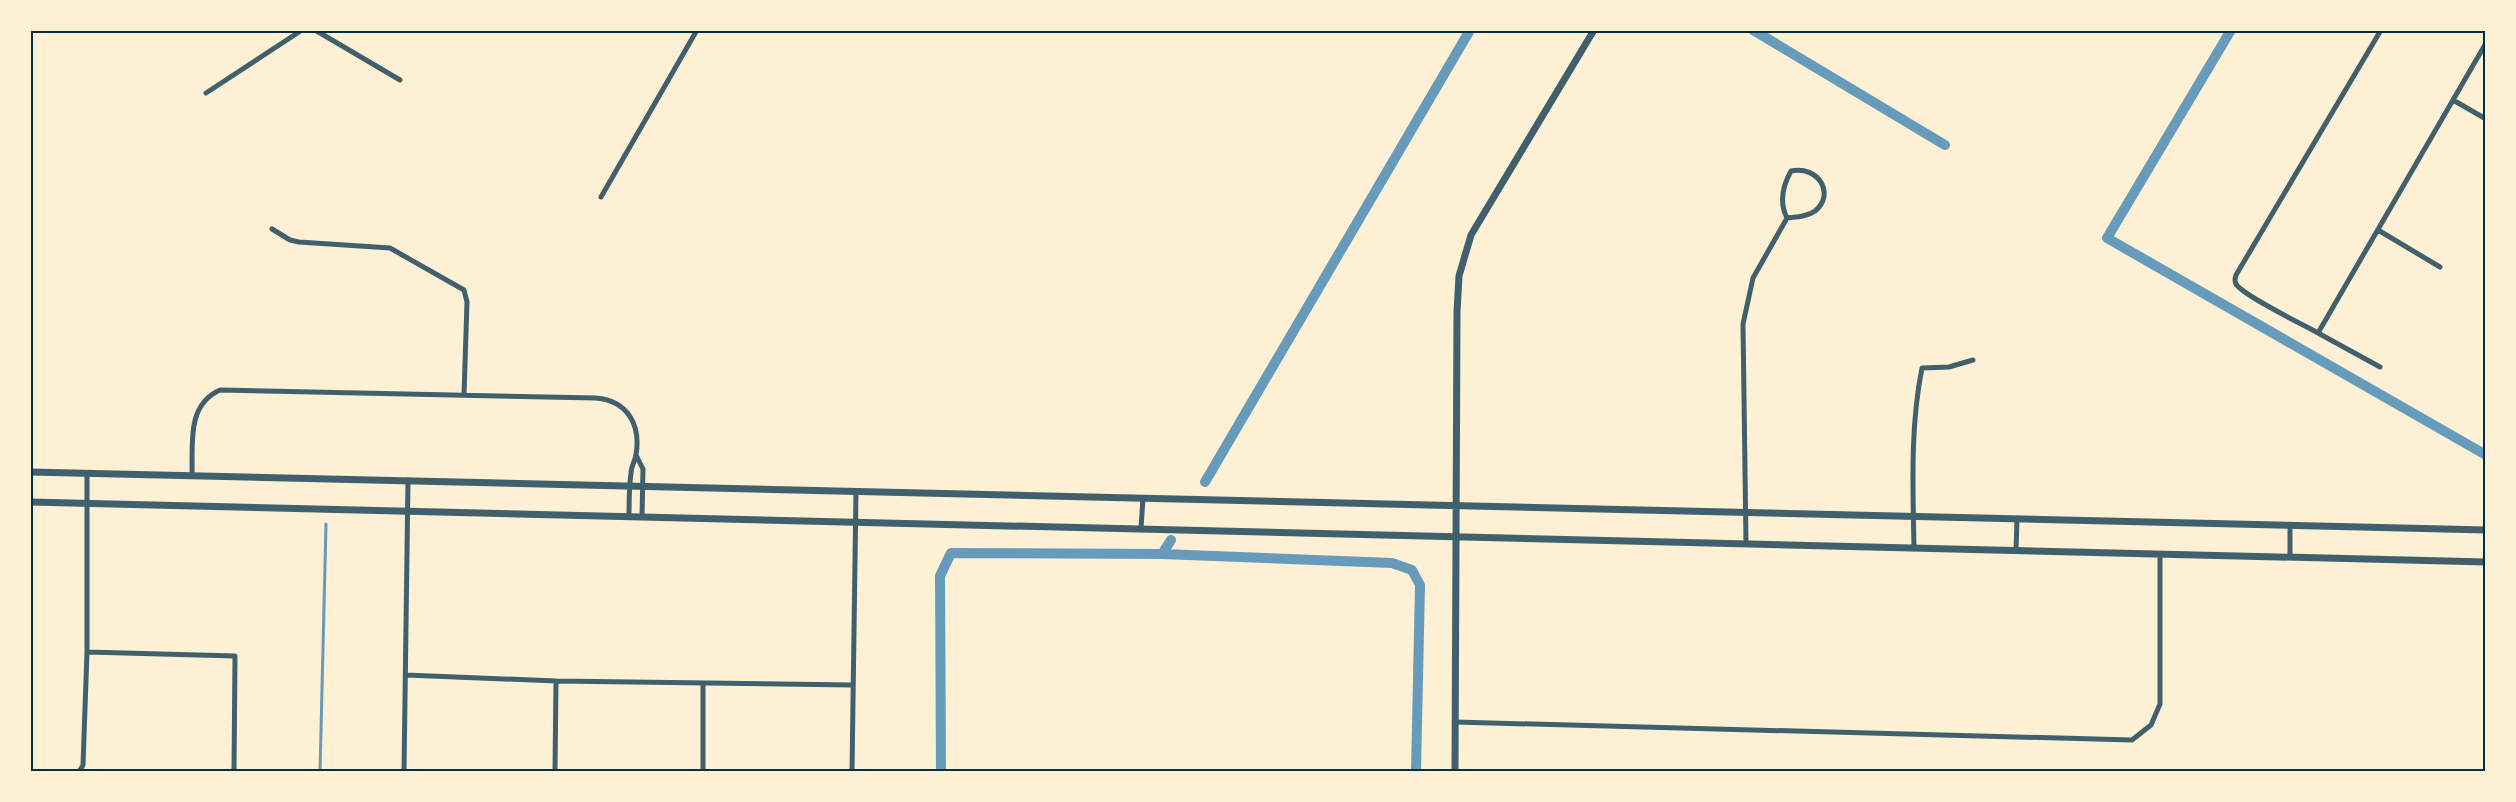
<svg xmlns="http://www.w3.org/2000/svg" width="2516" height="802" viewBox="0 0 2516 802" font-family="Montserrat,sans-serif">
	<rect width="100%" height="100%" fill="#fdf0d5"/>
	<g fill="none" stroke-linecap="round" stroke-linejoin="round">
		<path stroke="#669bbc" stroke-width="3" d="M320,772L326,524"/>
		<path stroke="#669bbc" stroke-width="10" d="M1753,30L1945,145
			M2231,30L2107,238L2486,455
			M1205,482L1470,30
			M1162,554L1171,540
			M941,772L940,576L951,553L1162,554L1392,563L1412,570L1420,585L1416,772"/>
		<path stroke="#3f606c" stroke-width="5" d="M315,30L400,80
			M206,93L302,30
			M2453,100L2486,119
			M601,197L697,30
			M272,229L290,240L299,242L390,248L464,290L467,302L464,395
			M2378,230L2440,267
			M2318,333C2304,325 2242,295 2236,284C2234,280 2235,279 2236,275L2381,30
			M2380,367L2318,333L2486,43
			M636,455L643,469L642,517
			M192,476C193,445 186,405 220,390L596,398C628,401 641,425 636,455C635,461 631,467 631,473C629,487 629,502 629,516
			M1141,528L1143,498
			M1746,543L1743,324L1753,278L1787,218C1779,202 1782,187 1791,171C1818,165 1836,194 1815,211C1807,217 1796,217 1787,218
			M1914,549C1913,489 1910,427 1922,368L1949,367L1973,360
			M2016,551L2017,519
			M2290,557V525
			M87,652L235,656L234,772
			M406,675L556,681L852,685
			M703,683V772
			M1455,722L2132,740L2151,725L2160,704V554
			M79,772L83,765L87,652V473
			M404,772L408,480
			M555,772L556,681
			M852,772L856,491"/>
		<path stroke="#3f606c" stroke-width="7" d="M30,472L2486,530
			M30,502L2486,562
			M1455,772L1457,312L1459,276L1471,235L1594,30"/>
	</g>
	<rect width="2516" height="802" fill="none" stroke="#fdf0d5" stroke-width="63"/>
	<rect x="32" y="32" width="2452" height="738" fill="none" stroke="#003049" stroke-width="2"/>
</svg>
